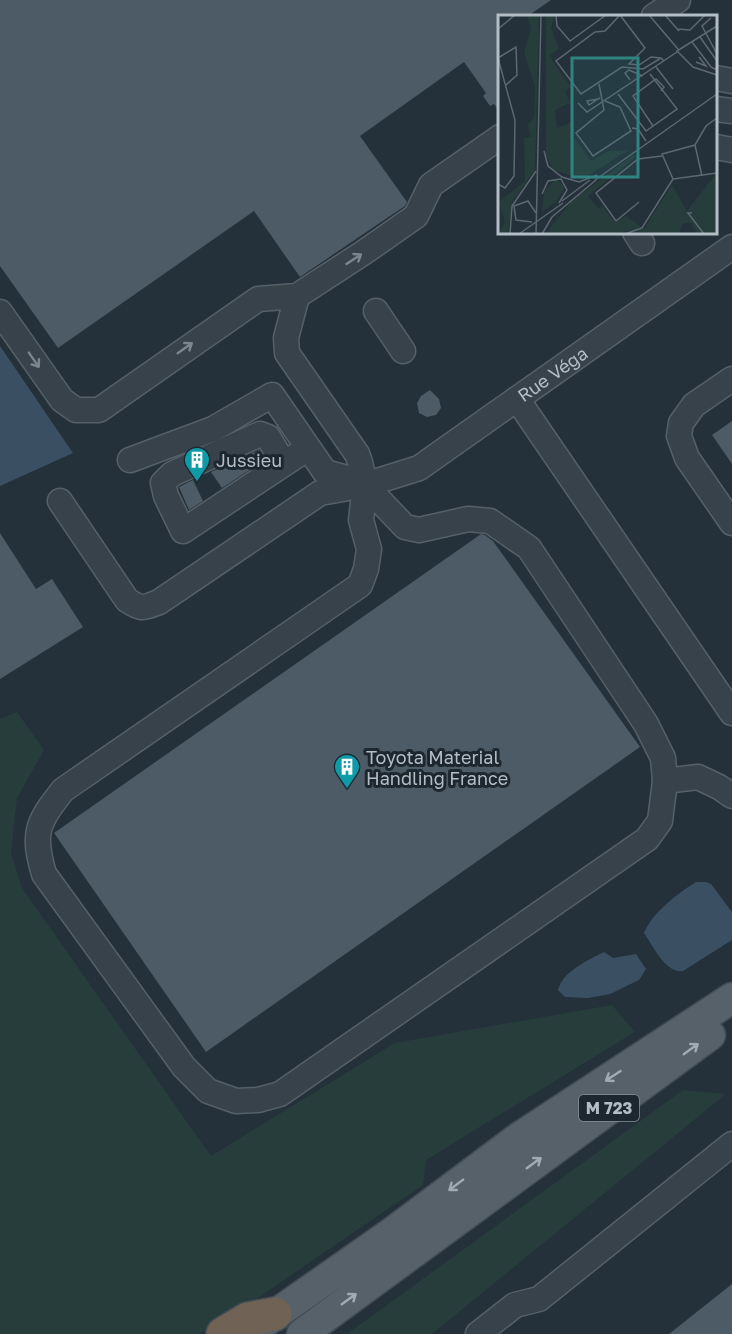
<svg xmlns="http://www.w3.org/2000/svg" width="732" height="1334" viewBox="0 0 732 1334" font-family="'Golos Text',sans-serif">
	<rect width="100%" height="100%" fill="#24303a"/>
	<path fill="#273d3c" d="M17,712L44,750L17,798L11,853L22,888L211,1156L395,1043L612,1005L635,1032L426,1160L423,1185L246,1306L199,1334H0V719Z
		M683,1090L726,1094L432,1334H347Z"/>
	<path fill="#3a5062" d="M0,346L73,453L0,486Z
		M696,882H706L711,884L732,912V940L683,971C666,974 653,946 644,933C653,912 677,894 696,882Z
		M604,952L613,958L636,954L646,969L639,980L610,994L588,998L565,997L558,990C562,972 588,960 604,952Z"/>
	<path fill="#4c5b65" d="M0,0H551L528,16H500V112L494,104L490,106L483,96L486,93L464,62L360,136L407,202L405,206L390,216L300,277L254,211L58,348L0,266Z
		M430,390L439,399L441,408L436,415L427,417L419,413L417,403L421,396Z
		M732,421V464L712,435Z
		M259,450L265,460L222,488L211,472Z
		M193,480L203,501L189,510L179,487Z
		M0,533L36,589L52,579L83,627L0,679Z
		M481,534L485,535L493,541L640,747L206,1052L54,833Z
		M732,1284V1334H669Z"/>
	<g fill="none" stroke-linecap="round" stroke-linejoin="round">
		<defs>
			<g id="minor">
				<path d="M654,16L678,0"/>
				<path d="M716,78L732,81"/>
				<path d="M716,109L732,111"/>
				<path d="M716,147L732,150"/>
				<path d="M635,232L642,243"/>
				<path d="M297,296L286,338L287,353L357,454L360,462L365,485L361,520L369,549L366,569L360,585L63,790C37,823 32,833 44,874L184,1067L208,1091L236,1101L258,1100L280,1094L647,839L660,821L665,781L663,758L646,724L529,548L490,521L468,519L419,530L405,527L365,485"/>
				<path d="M376,311L403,351"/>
				<path d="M0,312L62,400L76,410H99L258,299L297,296L363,253L416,216L431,185L500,137"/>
				<path d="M732,379L694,405L681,423L679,436L687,458L732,523"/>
				<path d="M517,399L732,713"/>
				<path d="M130,460L213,429L272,395L325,472L362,482"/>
				<path d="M284,464L268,437L260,434L172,474L163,483L166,496L183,531L308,448"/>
				<path id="s1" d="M60,501L127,600C142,610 143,608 159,602L320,493L365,485L419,468L732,247"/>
				<path d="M665,781L698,777L719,787L732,796"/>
				<path d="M478,1334L515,1305L539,1299L732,1144"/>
			</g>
			<path id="major" d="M256,1328L393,1232L520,1137L732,998
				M302,1334L710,1035"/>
			<path id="highway" d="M223,1334L248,1319L275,1314"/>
		</defs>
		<use href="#minor" stroke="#566068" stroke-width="27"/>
		<use href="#major" stroke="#414b53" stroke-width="33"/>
		<use href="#highway" stroke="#434d55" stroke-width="36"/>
		<use href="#minor" stroke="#38424a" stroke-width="24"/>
		<use href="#major" stroke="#56616a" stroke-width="30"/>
		<use href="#highway" stroke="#706255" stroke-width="33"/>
	</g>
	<defs><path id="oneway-shaft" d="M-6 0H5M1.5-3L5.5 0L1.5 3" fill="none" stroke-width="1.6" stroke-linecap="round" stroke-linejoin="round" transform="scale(1.5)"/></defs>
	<g stroke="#7c868e">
		<use href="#oneway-shaft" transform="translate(354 259) rotate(-33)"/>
		<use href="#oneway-shaft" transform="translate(185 348) rotate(-35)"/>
		<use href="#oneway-shaft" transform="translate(34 360) rotate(55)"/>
	</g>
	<g stroke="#a0abb4">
		<use href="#oneway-shaft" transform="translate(691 1049) rotate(-36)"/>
		<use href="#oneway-shaft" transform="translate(613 1076) rotate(147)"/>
		<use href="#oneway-shaft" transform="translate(534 1163) rotate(-36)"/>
		<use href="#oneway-shaft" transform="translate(456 1185) rotate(143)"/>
		<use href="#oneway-shaft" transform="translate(349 1299) rotate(-36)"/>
	</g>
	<defs>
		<symbol id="building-pin" viewBox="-11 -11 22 30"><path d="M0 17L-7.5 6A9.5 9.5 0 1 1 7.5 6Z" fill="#0f9aa8" stroke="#1d272f"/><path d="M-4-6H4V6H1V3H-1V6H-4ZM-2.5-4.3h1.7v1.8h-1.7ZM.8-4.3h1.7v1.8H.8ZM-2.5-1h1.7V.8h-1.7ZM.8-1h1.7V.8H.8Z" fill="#fff"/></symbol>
	</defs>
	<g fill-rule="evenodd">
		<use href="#building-pin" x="182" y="445" width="30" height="40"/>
		<use href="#building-pin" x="332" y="752" width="30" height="40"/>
	</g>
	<g text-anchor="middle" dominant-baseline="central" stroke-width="6" stroke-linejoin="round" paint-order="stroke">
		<rect fill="#1d272f" stroke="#869099" stroke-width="1.5" x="579" y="1095" width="60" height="26" rx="4.5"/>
		<g font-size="16" font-weight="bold" fill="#b3bdc6">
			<text x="609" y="1108">M 723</text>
		</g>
		<g font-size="18" fill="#b3bdc6" stroke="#1d272f">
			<text stroke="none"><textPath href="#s1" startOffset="614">Rue Véga</textPath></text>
		</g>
		<g font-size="18" fill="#b3bdc6" stroke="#1d272f" text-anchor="start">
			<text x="216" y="460">Jussieu</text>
			<text x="366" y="757">Toyota Material<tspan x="366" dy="21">Handling France</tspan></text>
		</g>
	</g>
	<g transform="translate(498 15)">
		<rect width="219" height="219" fill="#24303a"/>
		<path d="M29,0H41L37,155L14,187L10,219H1L7,207L1,187L27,166L26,123L33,122L30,110L36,102L37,72L26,37L33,14ZM48,0H57L53,13L61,34L52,40L54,45L73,72L67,76L72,88L57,95L59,113L76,106V122L93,146L110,136L131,135L83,165L55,154L48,140ZM135,140L139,141L90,181L100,193L105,192L117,208L128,201L146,214L174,170L189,196L217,160L219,219H195L198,216L193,208H185L181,219L126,216L122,219H47L73,187ZM58,164L67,172L58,187L44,197L46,177Z" fill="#273d3c"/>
		<path fill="none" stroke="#5d6872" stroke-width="1.5" d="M58,0L59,11L72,26L108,0M151,0L180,34M167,0L181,16M213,3L204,11L219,39M219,11L179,36L195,52L219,60M0,14L17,0M179,14L192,15L207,0M202,22L219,46M194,27L213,52L219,55M0,43L17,105L16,161L7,173L0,169M0,43L18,32L19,60L8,70M163,43L145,54L124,52L83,79L58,46L97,17L107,16L122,0L147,33L131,49L141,50L153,42L163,43L166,46M198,47L208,51L201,42M158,52L175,74M132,65L127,58L131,55L145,61M101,69L106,95L78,118L95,141L133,116L122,92L107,86M120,79L148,116L179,94L152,59M100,84L89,86L91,90L100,84L102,83M80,88L89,97L179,37M155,111L135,81L158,64L166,72L163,76M134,113L140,114L148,126M197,130L204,161M46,136L50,151L64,162L81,167L99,160M175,164L164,139L197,130L208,111L219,103M175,164L219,158M97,165L219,79M44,179L50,166L63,164L69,175L61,188M64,186L92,165M141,187L118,206L98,178L140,144L164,141M194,198H190L206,219M34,207L18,205L16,191L30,186L38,198M12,219L14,191L38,156M21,219L65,188M38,219L43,0M44,219L54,202L98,165M127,219L144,213L175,164"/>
		<path fill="#308480" fill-opacity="0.15" stroke="#308480" stroke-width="3" d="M74,43H140V162H74Z"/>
		<rect width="219" height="219" fill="none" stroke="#b3bdc6" stroke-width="3"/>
	</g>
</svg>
